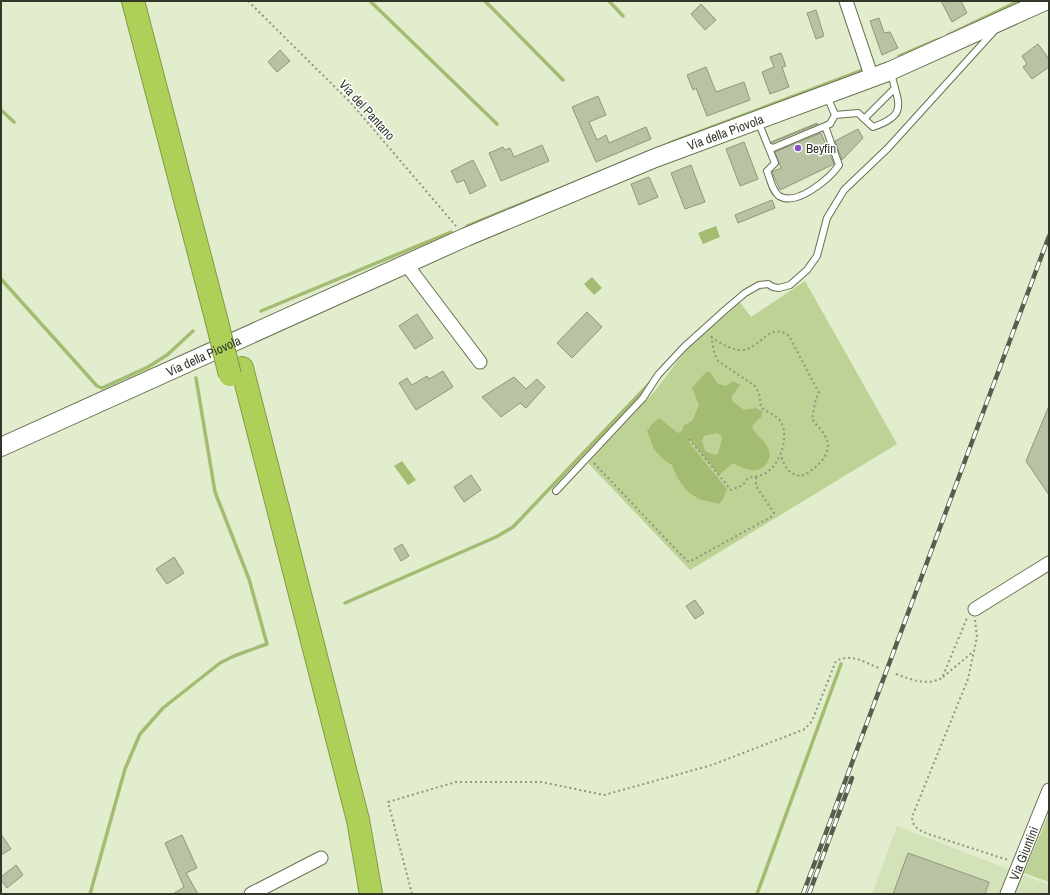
<svg xmlns="http://www.w3.org/2000/svg" width="1050" height="895" viewBox="0 0 1050 895" font-family="'Archivo Narrow',sans-serif">
	<rect width="100%" height="100%" fill="#e1edcc"/>
	<path fill="#d4e2ba" d="M897,826L1049,885V894H872Z"/>
	<path fill="#bdd294" d="M805,281L897,444L690,570L588,463L655,391L689,346L740,302L751,317Z
		M1049,813V882L1024,873Z"/>
	<path fill="#a4bc71" fill-rule="evenodd" d="M716,226L720,237L703,244L698,233Z
		M592,277L602,288L594,295L584,284Z
		M706,372H710L718,384L726,386L733,381L740,385L732,396V401L744,410L756,408L762,411V416L752,426C755,437 765,439 768,448C773,460 763,472 751,470C745,469 738,466 733,463L719,475L688,437L690,444L727,489L723,499L719,504L699,499L688,492L678,479L672,465L664,460L654,449L647,431L652,424L659,418L678,433L682,431L684,425L692,421L699,405L692,388ZM716,433L721,435L722,438L718,454L714,455L705,451L702,440L704,436Z
		M402,461L416,480L408,485L394,466Z"/>
	<g fill="none" stroke-linecap="round" stroke-linejoin="round">
		<path stroke="#a4bc71" stroke-width="3.5" d="M370,1L497,124
			M485,1L563,80
			M609,1L623,16
			M948,35L1019,1
			M899,56L939,39
			M1,110L14,122
			M670,143L863,70
			M467,226L548,193
			M1,279L97,386L102,388L148,367L167,355L193,331
			M261,311L451,232
			M345,603L496,537L513,527L650,383
			M90,894L125,769L140,734L163,708L220,663L234,656L267,644L249,579L215,492L196,378
			M757,894L841,664"/>
	</g>
	<path fill="#b8c3a3" stroke="#8e997a" d="M941,1H961L967,13L952,22Z
		M701,4L716,20L705,30L691,14Z
		M816,10L824,36L816,39L807,13Z
		M879,18L884,33L890,32L898,48L882,55L870,21Z
		M1038,44L1049,59V67L1032,79L1023,67L1027,64L1022,56Z
		M280,50L290,61L277,72L268,62Z
		M781,53L786,66L782,67L789,87L770,94L762,72L774,67L770,57Z
		M706,67L716,92L744,82L750,100L707,116L696,88L693,90L687,75Z
		M598,96L606,115L589,122L597,140L606,135L609,143L646,127L651,139L596,162L572,107Z
		M817,123L818,124L771,143V142Z
		M858,129L863,138L842,160L835,141Z
		M821,133L834,164L780,190L772,172L781,168L775,152Z
		M744,142L758,179L740,186L726,149Z
		M542,145L549,161L501,181L489,153L503,147L505,150L510,148L514,157Z
		M473,160L486,186L470,194L464,180L457,183L451,171Z
		M691,165L705,202L685,209L671,173Z
		M649,177L658,197L639,205L631,184Z
		M772,200L775,208L738,223L735,215Z
		M587,312L602,327L572,358L557,343Z
		M417,314L433,338L415,349L399,326Z
		M443,371L453,387L416,410L399,383L407,378L412,385L427,376L429,379Z
		M514,377L526,389L537,379L545,387L526,408L520,403L501,417L482,397Z
		M1049,406V495L1026,461Z
		M471,475L481,490L464,502L454,487Z
		M402,544L409,556L401,561L394,549Z
		M174,557L184,573L167,584L156,569Z
		M695,600L704,613L695,619L686,606Z
		M1,834L11,849L1,855Z
		M182,835L197,868L186,873L198,894H173L184,887L165,843Z
		M908,853L989,882L985,894H893Z
		M16,865L23,875L7,888L1,880V877Z"/>
	<g fill="none" stroke-linecap="round" stroke-linejoin="round">
		<defs>
			<path id="lane" d="M835,115L858,113L873,127C909,115 898,103 891,73
				M864,119L895,88
				M758,121L768,146L773,148L830,124L835,115L827,96
				M768,146L775,163L767,171C770,178 772,191 779,196C797,207 830,178 839,165L825,126
				M556,491L643,398L658,375L684,347L725,310L745,293L759,285L768,284L773,287L779,288L790,285L807,270L817,256L827,218L844,190L888,148L995,30"/>
			<g id="street">
				<path d="M846,1L872,78"/>
				<path d="M406,264L480,362"/>
				<path d="M975,609L1049,563"/>
				<path d="M251,894L321,858"/>
				<path id="s1" d="M1007,894L1049,790"/>
			</g>
			<g id="secondary">
				<path id="s2" d="M1,447L466,237L655,158L890,71L1045,1"/>
			</g>
			<path id="highway" d="M133,1L216,318
				M242,368L358,820L371,894"/>
		</defs>
		<use href="#lane" stroke="#677153" stroke-width="8"/>
		<use href="#street" stroke="#677153" stroke-width="15"/>
		<use href="#secondary" stroke="#677153" stroke-width="20"/>
		<use href="#highway" stroke="#839a48" stroke-width="24"/>
		<path stroke="#8e977f" stroke-width="2" stroke-dasharray="2 3" stroke-linecap="butt" d="M248,1L351,103L456,226
			M711,337C720,343 729,349 740,350C760,351 769,320 789,336L819,393L816,398L812,419C816,425 822,430 825,436C836,453 814,471 801,476C788,474 785,467 781,456
			M689,439L731,490L743,485L748,478C754,476 759,477 764,474C779,467 790,437 781,422C777,415 766,412 761,407L759,393L755,386L718,361L714,353L711,333
			M594,463L682,556L689,562L771,517L774,513L756,486V477
			M975,620L977,637L968,679L912,817C913,829 921,831 931,835L1008,860
			M896,674C912,680 927,686 942,678L967,618
			M943,677L974,651
			M412,894L388,802L456,782H542L604,795L712,765L805,729L812,721L836,661C852,653 863,662 879,668"/>
		<use href="#lane" stroke="#fff" stroke-width="6"/>
		<use href="#street" stroke="#fff" stroke-width="13"/>
		<use href="#secondary" stroke="#fff" stroke-width="18"/>
		<use href="#highway" stroke="#aed058" stroke-width="22"/>
		<defs>
			<path id="rail" d="M803,894L1049,236
				M809,894L852,778"/>
		</defs>
		<use href="#rail" stroke="#585e4d" stroke-width="4.5"/>
		<use href="#rail" stroke="#fff" stroke-width="3" stroke-dasharray="9" stroke-linecap="butt"/>
		<defs>
			<path id="highway-bridge" d="M216,318L230,375"/>
		</defs>
		<use href="#highway-bridge" stroke="#839a48" stroke-width="24" stroke-linecap="butt"/>
		<use href="#highway-bridge" stroke="#aed058" stroke-width="22"/>
	</g>
	<circle fill="#8950c7" stroke="#fff" stroke-width="1.5" cx="798" cy="148" r="4"/>
	<g text-anchor="middle" dominant-baseline="central" stroke-width="3" stroke-linejoin="round" paint-order="stroke">
		<g font-size="13" fill="#32372a" stroke="#fff">
			<text transform="translate(367 110) rotate(48)">Via del Pantano</text>
			<text stroke="none"><textPath href="#s2" startOffset="790">Via della Piovola</textPath></text>
			<text stroke="none"><textPath href="#s2" startOffset="222">Via della Piovola</textPath></text>
			<text stroke="none"><textPath href="#s1" startOffset="44">Via Giuntini</textPath></text>
		</g>
		<g font-size="13" fill="#32372a" stroke="#fff" text-anchor="start">
			<text x="806" y="148">Beyfin</text>
		</g>
	</g>
	<rect width="1050" height="895" fill="none" stroke="#32372a" stroke-width="4"/>
</svg>
